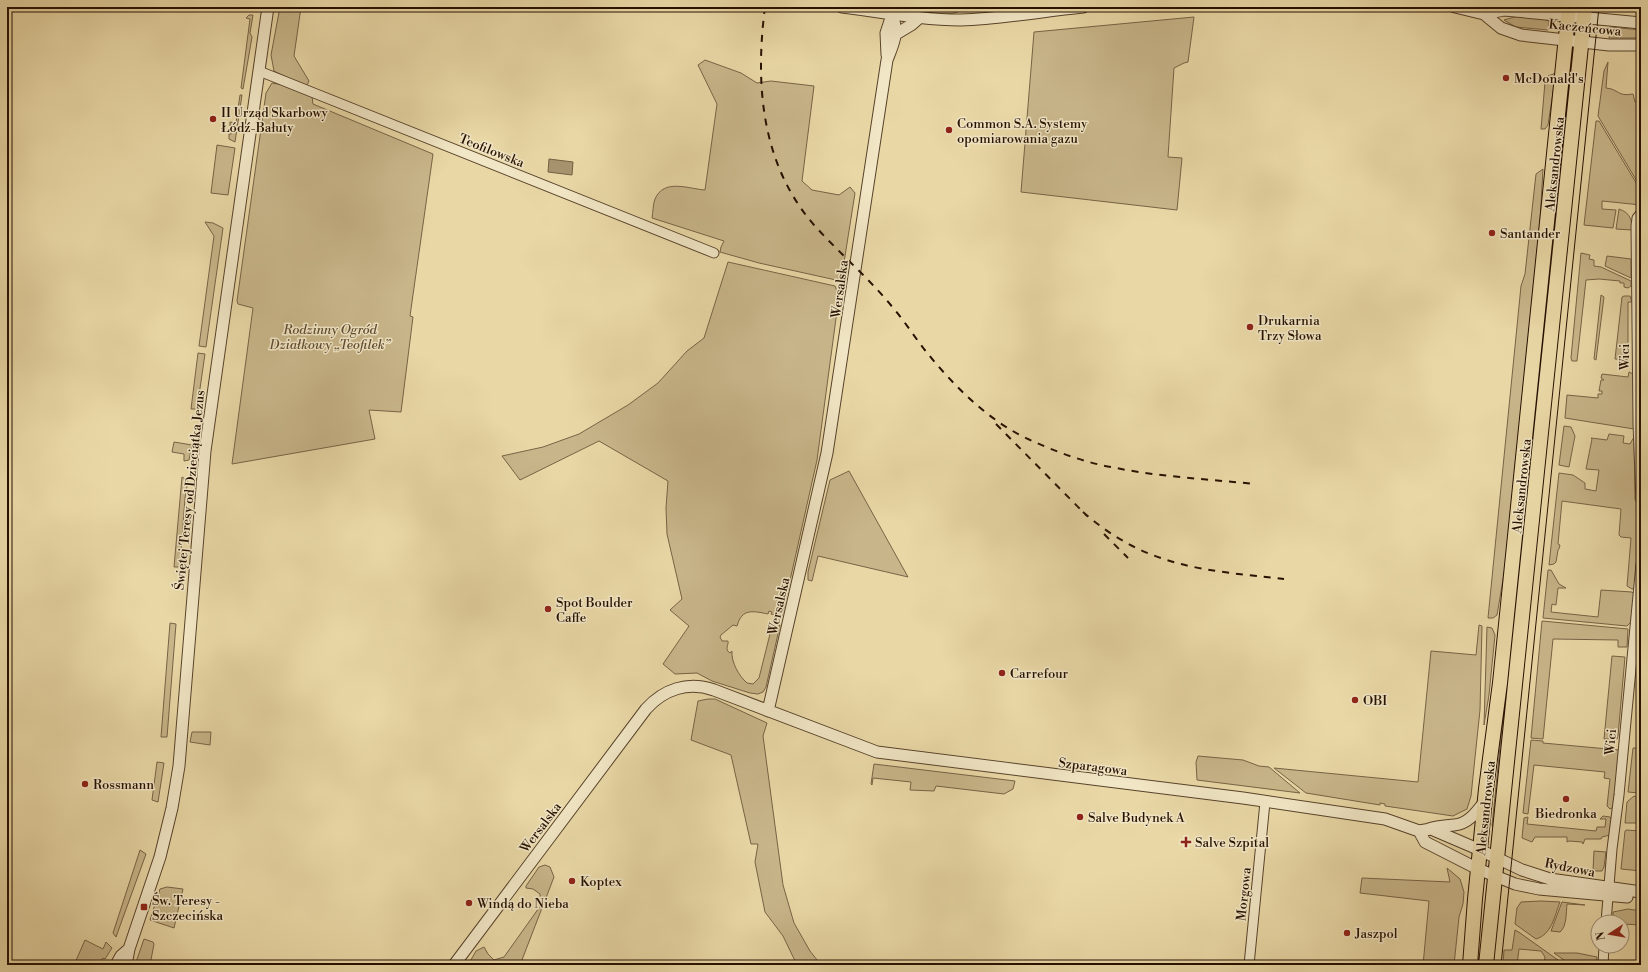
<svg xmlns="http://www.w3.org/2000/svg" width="1648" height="972" font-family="'Libre Bodoni',serif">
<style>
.green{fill:#c8b68a;stroke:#776346}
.water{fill:#a7946e;stroke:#735f42}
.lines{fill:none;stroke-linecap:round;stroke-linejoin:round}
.minor-casing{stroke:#57422a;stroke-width:11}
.tertiary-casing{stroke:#57422a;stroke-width:13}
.primary-casing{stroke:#261001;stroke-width:16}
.minor{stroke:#f1e6c5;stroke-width:9}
.tertiary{stroke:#f1e6c5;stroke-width:11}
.primary{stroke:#e9d8a6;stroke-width:14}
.tram{stroke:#261001;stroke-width:1}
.rail{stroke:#261001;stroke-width:2;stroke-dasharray:7 7;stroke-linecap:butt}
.poi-dot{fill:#8f2418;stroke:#f1e6c5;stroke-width:1.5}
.labels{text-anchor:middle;stroke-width:3;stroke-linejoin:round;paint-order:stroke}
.street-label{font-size:13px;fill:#261001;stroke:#f1e6c5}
.poi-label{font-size:13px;fill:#261001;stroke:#f1e6c5;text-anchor:start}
.park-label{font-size:13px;font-style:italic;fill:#5f4a31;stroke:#f1e6c5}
</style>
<rect width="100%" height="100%" fill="#e9d8a6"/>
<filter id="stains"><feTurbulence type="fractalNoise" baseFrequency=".005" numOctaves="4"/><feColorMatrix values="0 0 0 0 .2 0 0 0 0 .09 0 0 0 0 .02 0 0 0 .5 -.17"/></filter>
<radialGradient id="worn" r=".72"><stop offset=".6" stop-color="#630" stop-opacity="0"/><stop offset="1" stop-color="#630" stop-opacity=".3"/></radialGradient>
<!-- green -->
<path class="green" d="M280 7H301L294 56 309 81 306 87 274 71 271 55Z
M923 7H965C956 18 934 13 922 12Z
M249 15H253L250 33 252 37 243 89 241 88 250 19 246 18Z
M1518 16 1543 19 1549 21 1548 30 1516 27 1504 20Z
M1194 17 1188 62 1184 63 1174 68 1168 157 1182 158 1177 210 1021 192 1034 32Z
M1610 27 1641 30V38H1609Z
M705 60 741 73 757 83 771 81 814 86 802 181 812 190 839 195 850 187 855 193 842 275 836 280 759 263 720 252 721 247 724 241 652 218C653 212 653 204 655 199 664 178 689 189 705 190L717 104 698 65Z
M1608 62 1606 88C1619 89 1617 97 1633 94L1635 102 1641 101V188L1598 116 1604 71Z
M1556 73 1548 125 1545 129H1541L1545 82 1548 76Z
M1568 75H1570L1560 165 1559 195 1494 827 1492 826Z
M272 83 284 85 312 96 313 104 433 154 410 316 413 317 401 412 369 410 375 439 232 464 253 308 238 304 237 301 266 93Z
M240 95H242L235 142 229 139V134H231L232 127 230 126V122L236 123Z
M1596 121H1599L1641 191V205L1602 201V209L1616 210 1613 228 1584 225Z
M217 145 235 148 228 195 211 193Z
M1543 169 1540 222 1505 568 1497 615 1493 618H1488L1521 286 1525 274 1536 174Z
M1619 209C1630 213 1632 219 1632 230L1616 229Z
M205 222 213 223 223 228 206 347 199 346 214 236Z
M1581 253 1590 255 1589 259 1594 260V266L1601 267 1631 281V286L1628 288 1624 287V283H1620V281L1599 279 1586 280 1577 361H1572L1571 358Z
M1607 256 1631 259V278L1605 266Z
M728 262 835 286 839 296 817 460 782 616 771 614 772 612 769 611 768 614C753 611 742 608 737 626L733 625 721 635 720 637 722 641H728C729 645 724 649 730 653L732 651C731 662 739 676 747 683L753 684 759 678 772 626 774 623 780 625 766 687 763 692 758 694 750 693 712 681 697 673 675 674 663 664 689 626 670 610 682 599 667 534 666 508 668 481 599 441 520 480 502 456 543 447 579 434 628 405 658 383 687 351 704 338Z
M1601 295 1604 297 1596 360 1594 359Z
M1624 296H1630L1632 302H1628V360L1615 359 1622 297Z
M198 353 205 354 197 409H191Z
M1629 372 1633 374 1634 429 1565 418 1567 395 1598 398V394H1602V391H1599L1601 380H1604L1601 378 1602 374 1628 377Z
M1564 426 1571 427 1575 436 1569 467 1559 465Z
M1609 434 1624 436 1623 443 1630 444 1634 437 1635 500H1637V563L1635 588 1632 589 1627 586 1631 538 1621 537 1619 535 1621 509 1562 501 1558 544 1560 545 1559 549 1558 550 1556 562 1554 564 1549 565 1559 473 1573 475 1585 483V489L1596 491 1599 470 1586 469 1592 439 1591 438 1607 440Z
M174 442 192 445 189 460 184 461V454L172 452Z
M849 471 908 577 818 556 812 581 808 580V572L830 480Z
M182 477 188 481 185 498 180 567H174Z
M1548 570H1551L1559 584 1566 588H1558L1556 605 1552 604 1551 612 1598 617 1601 590 1632 592 1634 594 1631 622 1627 626 1543 618Z
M1542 621 1628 629 1627 647H1618V640L1553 639 1543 739 1531 738Z
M170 623 176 624 167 737H161Z
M1479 625 1482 626 1480 710 1471 796 1467 809 1453 816 1385 806V804L1380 803V805L1306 793 1274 768 1418 782 1431 651 1476 655Z
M1487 627 1492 628 1495 635 1489 695 1484 725Z
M1612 656 1625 657 1618 736 1617 739H1604Z
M708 699H715L767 723 763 736 783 885 794 923 810 951 821 965H797L783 936 765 912 755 862 758 844H751L731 755 691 740 698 701Z
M192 732H211L210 745 190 742Z
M1531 740 1543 741V743L1619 750 1614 807 1610 809 1607 806 1610 779 1604 778 1605 772 1534 765 1528 814 1523 813Z
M1633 748H1641V782L1639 793 1628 792Z
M1198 756 1243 760 1259 766 1269 767 1300 793 1197 780 1196 762Z
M157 762 164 763 158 802 152 800Z
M874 764 1015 781 1013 789 1004 794 936 786 934 791 910 790 911 782 873 778 872 785 871 784Z
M1634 796 1637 797V796H1641V823H1625L1627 802Z
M1603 816 1610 817 1612 820 1610 835 1602 837 1601 839H1585L1583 844 1582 842 1569 841 1567 842V837H1535L1532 842 1522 838 1524 818 1528 817 1527 824 1596 831 1597 827H1605L1606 819H1600Z
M1626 830 1641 831V871L1621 869 1625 831Z
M140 850 146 854 116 937 113 933Z
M1594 851 1606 852 1604 867 1602 871H1593Z
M545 865 550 867 554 877 520 965H468L476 951 484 947 488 954 494 960 504 957 541 905 540 894 533 889 526 888V886L539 867Z
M1447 868 1460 879 1464 892 1463 904 1459 917 1454 965H1423L1429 901 1360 893 1362 878 1450 882Z
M167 887 183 889 174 928 150 920 160 889Z
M1541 901 1560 902C1554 917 1552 934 1536 939L1515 924 1517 908 1521 902Z
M1562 902 1585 905 1567 904C1566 913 1567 926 1560 932L1551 931Z
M1628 909 1641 911V925L1622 924V922H1613V912Z
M1515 930 1520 933 1565 965H1544L1545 957 1541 951 1519 949 1517 965H1503L1504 950H1512Z
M144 939 153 942 154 944 150 965H135Z
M85 940 103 949 106 942 112 948 105 959 103 958 99 965H74Z
M1554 953H1577L1597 957 1596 965H1571Z"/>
<!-- water -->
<path class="water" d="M549 159 573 162 572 175 548 172Z"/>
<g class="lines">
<!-- minor casing -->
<g class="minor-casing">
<path id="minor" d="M907 7 919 18
M259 71 714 253
M1641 213 1637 218 1636 226 1638 423 1641 501
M1606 922 1612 849 1619 795 1641 564
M1249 965 1265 802
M1603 965 1604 946"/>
</g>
<!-- tertiary casing -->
<g class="tertiary-casing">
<path id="tertiary" d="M842 7C882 12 921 20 961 20 1002 19 1042 11 1083 7
M1455 7 1484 14 1501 28 1521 35 1609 45H1641
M1484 14 1504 10 1641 23
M896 34 911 25 919 18
M887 55 886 33 892 15
M768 711 827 453 887 60C894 42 899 33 892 15
M1429 829C1438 826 1444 826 1454 825 1468 824 1477 812 1485 801
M1419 831 1425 842 1478 869 1515 884 1539 889 1627 897
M116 965 121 956 129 949
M126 965 129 949 160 857 172 808 179 766 205 451 268 7
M454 965 646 709C664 689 688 681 714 690L877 752 1243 798 1385 819 1419 831 1431 829 1480 850 1522 870 1550 879 1641 892"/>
</g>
<!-- primary casing -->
<g class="primary-casing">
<path id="primary" d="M1470 965 1475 899 1486 789 1500 683 1569 7
M1486 965 1585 7"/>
</g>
<!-- minor -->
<use href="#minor" class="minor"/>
<!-- tertiary -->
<use href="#tertiary" class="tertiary"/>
<!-- primary -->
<use href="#primary" class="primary"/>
<!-- tram -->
<path class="tram" d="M1501 965 1599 7"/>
<!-- rail -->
<path class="rail" d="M765 7C755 84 761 164 814 225 840 254 870 279 894 309 905 322 914 336 924 349 952 384 987 420 1028 439 1056 452 1086 463 1116 468 1161 477 1208 479 1254 484
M996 424 1087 516
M1083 512C1147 568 1204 570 1284 579
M1104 534 1128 558"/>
</g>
<!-- markers -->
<g class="poi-dot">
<circle cx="1506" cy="78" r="4"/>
<circle cx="213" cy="119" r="4"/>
<circle cx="949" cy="130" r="4"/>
<circle cx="1492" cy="233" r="4"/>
<circle cx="1250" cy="327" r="4"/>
<circle cx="548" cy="609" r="4"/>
<circle cx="1002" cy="673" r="4"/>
<circle cx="1355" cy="700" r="4"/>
<circle cx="85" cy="784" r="4"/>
<circle cx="1566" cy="799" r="4"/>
<circle cx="1080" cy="817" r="4"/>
<path d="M1184 836h4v4h4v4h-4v4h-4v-4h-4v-4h4z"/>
<circle cx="572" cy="881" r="4"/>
<circle cx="469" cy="903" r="4"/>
<rect x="140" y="903" width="8" height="8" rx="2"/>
<circle cx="1347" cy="933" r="4"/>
</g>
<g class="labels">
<!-- street labels -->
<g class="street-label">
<text transform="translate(1585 27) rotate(6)" y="5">Kaczeńcowa</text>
<text transform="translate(492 150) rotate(22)" y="5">Teofilowska</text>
<text transform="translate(1554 164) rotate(-84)" y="5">Aleksandrowska</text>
<text transform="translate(839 289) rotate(-82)" y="5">Wersalska</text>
<text transform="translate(1624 357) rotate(-90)" y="5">Wici</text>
<text transform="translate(1521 486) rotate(-84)" y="5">Aleksandrowska</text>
<text transform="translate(189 490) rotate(-84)" y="5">Świętej Teresy od Dzieciątka Jezus</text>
<text transform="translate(778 606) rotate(-77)" y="5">Wersalska</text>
<text transform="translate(1610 742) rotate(-85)" y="5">Wici</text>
<text transform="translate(1093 766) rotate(7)" y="5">Szparagowa</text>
<text transform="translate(1485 808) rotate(-84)" y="5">Aleksandrowska</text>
<text transform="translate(540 827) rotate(-53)" y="5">Wersalska</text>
<text transform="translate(1570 867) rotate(11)" y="5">Rydzowa</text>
<text transform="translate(1243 894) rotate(-84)" y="5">Morgowa</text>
</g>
<!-- poi labels -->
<g class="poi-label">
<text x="1514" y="83">McDonald's</text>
<text x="221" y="117">II Urząd Skarbowy<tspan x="221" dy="15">Łódź-Bałuty</tspan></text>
<text x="957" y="128">Common S.A. Systemy<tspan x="957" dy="15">opomiarowania gazu</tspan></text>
<text x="1500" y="238">Santander</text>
<text x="1258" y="325">Drukarnia<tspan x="1258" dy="15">Trzy Słowa</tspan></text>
<text x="556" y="607">Spot Boulder<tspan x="556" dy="15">Caffe</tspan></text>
<text x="1010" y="678">Carrefour</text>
<text x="1363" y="705">OBI</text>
<text x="93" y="789">Rossmann</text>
<text x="1566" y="818" text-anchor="middle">Biedronka</text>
<text x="1088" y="822">Salve Budynek A</text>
<text x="1195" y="847">Salve Szpital</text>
<text x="580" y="886">Koptex</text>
<text x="152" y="905">Św. Teresy -<tspan x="152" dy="15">Szczecińska</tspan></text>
<text x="477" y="908">Windą do Nieba</text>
<text x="1355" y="938">Jaszpol</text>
</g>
<!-- park labels -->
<g class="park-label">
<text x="330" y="334">Rodzinny Ogród<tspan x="330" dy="15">Działkowy „Teofilek”</tspan></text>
</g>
</g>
<!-- margin -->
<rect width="1648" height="972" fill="none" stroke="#e9d8a6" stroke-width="24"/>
<rect x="8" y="8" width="1632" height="956" fill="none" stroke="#261001" stroke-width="2"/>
<rect x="12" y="12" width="1624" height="948" fill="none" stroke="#261001"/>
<!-- north arrow -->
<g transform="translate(1610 934) rotate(258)"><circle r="19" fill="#f1e6c5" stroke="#a09077"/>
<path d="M0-3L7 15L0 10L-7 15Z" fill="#8f2418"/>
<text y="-6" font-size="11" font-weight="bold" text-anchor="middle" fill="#261001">N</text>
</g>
<rect width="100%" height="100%" filter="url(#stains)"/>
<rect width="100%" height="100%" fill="url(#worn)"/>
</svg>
